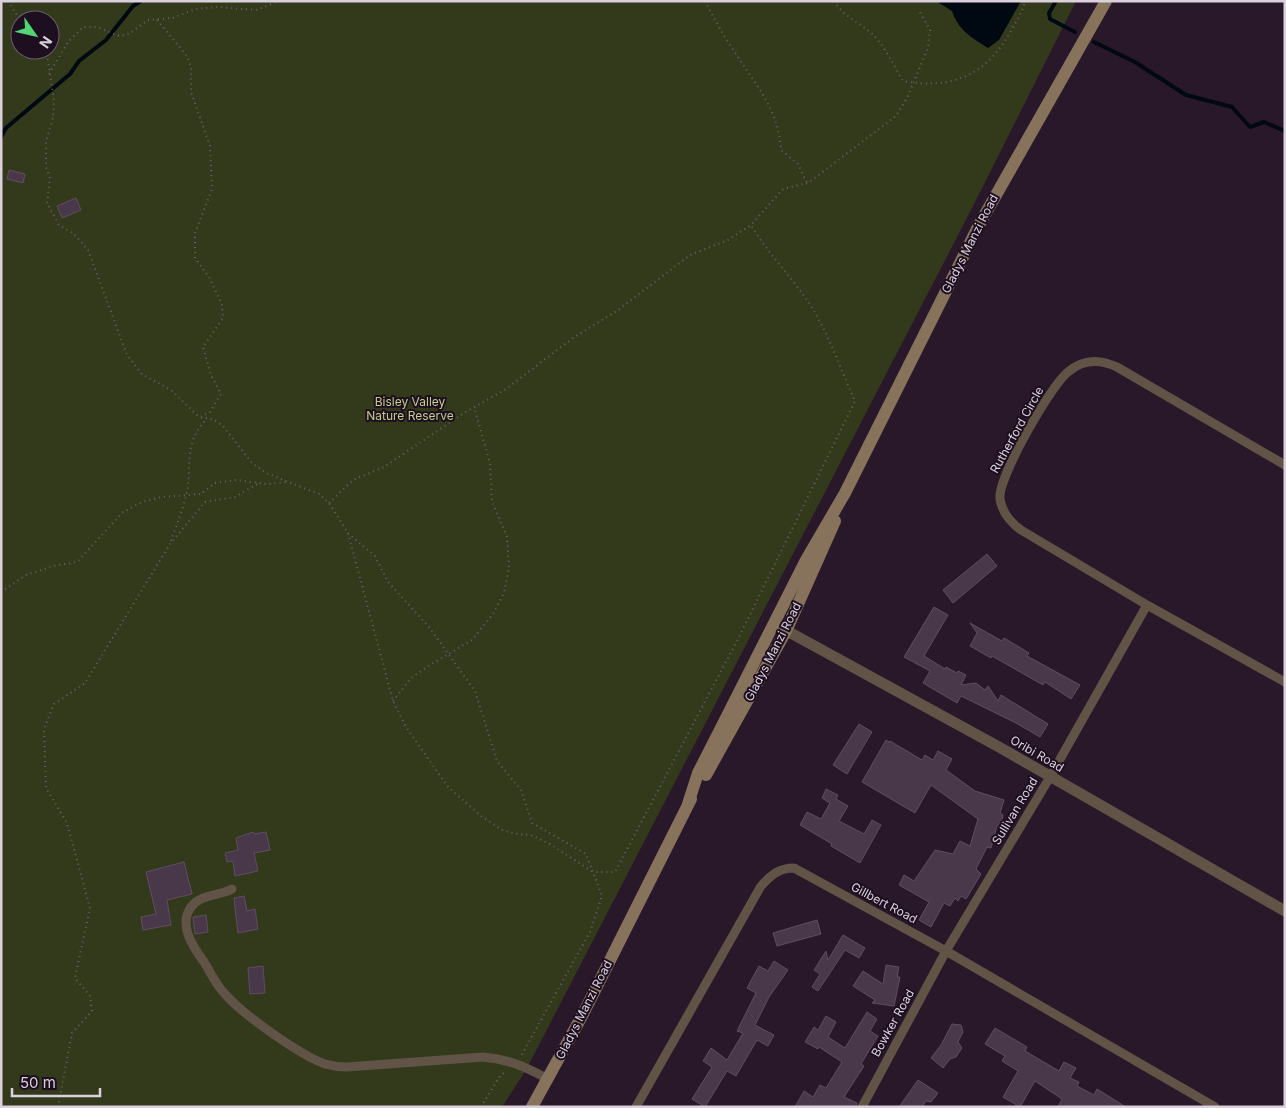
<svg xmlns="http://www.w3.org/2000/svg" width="1286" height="1108" font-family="Inter,sans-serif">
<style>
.green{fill:#333a1c;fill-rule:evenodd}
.water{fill:#000912}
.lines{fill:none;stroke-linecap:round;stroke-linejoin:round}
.stream{stroke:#000912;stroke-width:4}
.building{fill:#49384a;stroke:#5f4d61}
.path{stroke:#6c5e6d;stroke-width:2;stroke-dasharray:1 4;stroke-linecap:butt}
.minor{stroke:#615446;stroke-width:9}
.tertiary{stroke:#615446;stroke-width:11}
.secondary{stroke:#87725b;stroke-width:12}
.labels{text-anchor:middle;stroke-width:4;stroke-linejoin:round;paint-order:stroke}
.street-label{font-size:12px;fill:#dbd1dc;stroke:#1e0f20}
.park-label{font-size:12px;fill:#bfcf8a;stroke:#1e0f20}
</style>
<rect width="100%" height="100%" fill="#28182a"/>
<!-- green -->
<path class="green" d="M1 1H1076L972 208 526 1070 502 1107H1ZM20 20H50V50H20Z"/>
<!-- water -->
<path class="water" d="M936 1H1021L999 40 988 48C972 38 958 30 952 11Z"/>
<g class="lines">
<!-- stream -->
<path class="stream" d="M1056 1 1049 13 1050 19 1075 32
M1094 42 1135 62 1186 95 1232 107 1250 127 1264 122 1285 131
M1 137 6 128 70 74 79 61 106 40 133 6 141 1"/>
</g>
<!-- building -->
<path class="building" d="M9 170 25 174 23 183 7 179Z
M76 198 81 210 62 218 57 206Z
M987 554 997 566 953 603 943 590Z
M934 607 948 615 924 656 945 669 946 667 957 673 958 671 966 675 961 685 976 683 985 690 988 686 998 701 1001 695 1048 724 1040 737 1016 723 961 696 957 703 923 683 930 671 904 657Z
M970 623 1002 641 1004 638 1029 653 1027 656 1080 685 1071 699 1045 682 1043 685 992 656 991 658 970 646 977 633Z
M859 724 872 732 847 774 833 765Z
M886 740 889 742 890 741 922 760 925 755 933 760 938 751 952 759 946 770 975 791 1004 800 1000 813 1003 815 1001 824 997 826 991 848 987 847 976 869 981 874 966 899 961 896 958 901 955 898 950 906 944 903 931 927 919 920 929 902 899 885 904 875 914 881 935 850 953 854 960 841 970 846 978 819 931 785 915 813 862 782Z
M826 789 838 795 836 799 848 806 839 821 864 834 872 820 881 825 860 863 831 846 832 844 800 825 807 812 821 819 830 803 822 798Z
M253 832 254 834 266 832 270 850 254 853 258 871 235 876 233 861 227 862 225 853 238 850 236 838Z
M184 862 192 894 167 900 171 925 143 930 141 917 156 914 146 872Z
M244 896 247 911 255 909 258 929 238 933 234 898Z
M206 915 208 932 195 934 193 917Z
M817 920 821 934 777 946 773 933Z
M843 935 865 948 859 958 845 950 818 991 812 987 820 974 814 970 826 951 828 960Z
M774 961 788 970 769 997 755 1025 774 1035 768 1046 757 1040 736 1076 727 1071 705 1107 692 1099 712 1067 703 1061 711 1048 727 1060 743 1033 737 1031 756 993 747 988 759 966 768 971Z
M886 965 899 967 897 977H900L894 1006 872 1003 875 1000 853 986 863 971 883 984Z
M263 966 265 993 250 994 248 968Z
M867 1012 877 1019 870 1031 878 1036 861 1064 864 1066 844 1097 857 1103 856 1107H795L804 1091 813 1097 820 1085 826 1088 842 1062 819 1047 818 1049 805 1042 814 1027 818 1030 826 1016 836 1022 828 1037 845 1048Z
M952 1024 961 1025 963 1032 958 1042 962 1048 956 1057 950 1059 943 1068 931 1058 941 1045Z
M995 1028 1027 1047 1025 1051 1059 1071 1064 1062 1076 1068 1070 1078 1079 1082 1077 1086 1094 1095 1097 1089 1126 1107H1058L1062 1099 1035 1081 1020 1107 1003 1097 1018 1071 1002 1061 1005 1056 985 1044Z
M918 1080 938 1093 931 1102 926 1101 922 1107H899Z"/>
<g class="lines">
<!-- path -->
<path class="path" d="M8 1 20 20
M705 1C714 18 723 35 734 51 755 85 778 107 781 150L798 164 807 183
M834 1C843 16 857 21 870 32 885 45 893 65 903 81 954 90 988 74 1012 29 1017 20 1023 11 1025 1
M157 20 187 56 191 67V92L210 146 212 189 195 233V258L209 277 222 304 223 318 203 347 211 375 221 394 210 412 201 416
M44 50 47 55 54 101 53 117 46 142V167L50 178 47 203 59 225 74 234 88 250 127 355 142 374 172 391 199 417 213 419 223 426 251 462 266 473 319 494 329 503 348 533 393 701 406 727 448 787 481 816 502 830 516 834 531 835 550 844 593 872 602 896 590 932 521 1056
M49 74 68 42 83 27H97L119 36 129 34 148 20 172 18 196 9 218 7 256 10 279 1
M329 503 353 480 384 467 464 413 506 389 573 338 618 310 690 255 728 240 751 225 783 189 808 183 896 116 907 98 928 48 930 30 918 9
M348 533 375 556 388 582 429 627 475 691 497 761 521 790 532 823 586 854 593 872H615L738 639 855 401C841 370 829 335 811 306 793 278 768 254 751 225
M171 541C176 526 182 512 186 496 193 467 182 443 207 419
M1 592 26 575 53 566 77 562 123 512 142 502 162 497 201 494 215 483 236 480 267 484 288 482
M393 701 411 678 430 665 472 640 493 614 504 593 509 567 507 537 492 501 490 463 474 407
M58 1107 72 1033 92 1011 90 996 75 978 90 908 67 823 46 788 44 729 54 704 85 683 170 544 205 502 235 497 259 483
M481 1107 500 1076 505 1072"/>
<!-- minor -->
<path class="minor" d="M1285 465 1117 367C1100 359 1083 359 1068 372 1051 385 997 479 1000 499 1002 512 1010 522 1021 530L1147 605 1285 682
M232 889C219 896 201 894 191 907 178 925 193 947 204 962 211 973 216 985 225 994 242 1014 300 1055 325 1064 332 1066 340 1067 347 1067L483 1057C508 1059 526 1067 548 1079
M636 1107 761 886C771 875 779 868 794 868L946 951 1215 1107
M862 1107 946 951 1050 777 1147 605"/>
<!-- tertiary -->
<path class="tertiary" d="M778 626 999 747 1285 911"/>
<!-- secondary -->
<path class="secondary" d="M706 775 786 631 835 521
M688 804 698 773 722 726 806 560 845 493 979 225 1106 1
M532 1107 583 1014 691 799"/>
</g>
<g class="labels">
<!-- street labels -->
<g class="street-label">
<text transform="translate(970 244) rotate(-63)" y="4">Gladys Manzi Road</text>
<text transform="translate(1017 430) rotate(-61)" y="4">Rutherford Circle</text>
<text transform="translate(773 652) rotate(-63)" y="4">Gladys Manzi Road</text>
<text transform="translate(1037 754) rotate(30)" y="4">Oribi Road</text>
<text transform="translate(1015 811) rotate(-59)" y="4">Sullivan Road</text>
<text transform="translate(884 903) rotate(28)" y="4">Gillbert Road</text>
<text transform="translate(584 1010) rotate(-63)" y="4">Gladys Manzi Road</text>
<text transform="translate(893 1023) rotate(-61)" y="4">Bowker Road</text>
</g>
<!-- park labels -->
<g class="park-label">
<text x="410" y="406">Bisley Valley<tspan x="410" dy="14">Nature Reserve</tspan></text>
</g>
</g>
<!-- border -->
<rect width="1286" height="1108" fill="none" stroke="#dbd1dc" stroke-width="5"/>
<!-- north arrow -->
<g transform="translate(35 35) rotate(124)"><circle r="24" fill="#1e0f20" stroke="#6a5d6b"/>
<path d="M0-4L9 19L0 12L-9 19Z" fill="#52d673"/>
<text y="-8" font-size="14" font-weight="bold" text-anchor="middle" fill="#dbd1dc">N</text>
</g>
<!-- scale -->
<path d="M12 1088v8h88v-8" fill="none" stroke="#dbd1dc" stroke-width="2.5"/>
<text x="20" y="1088" font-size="15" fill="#dbd1dc" stroke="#1e0f20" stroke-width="4" paint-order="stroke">50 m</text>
</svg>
